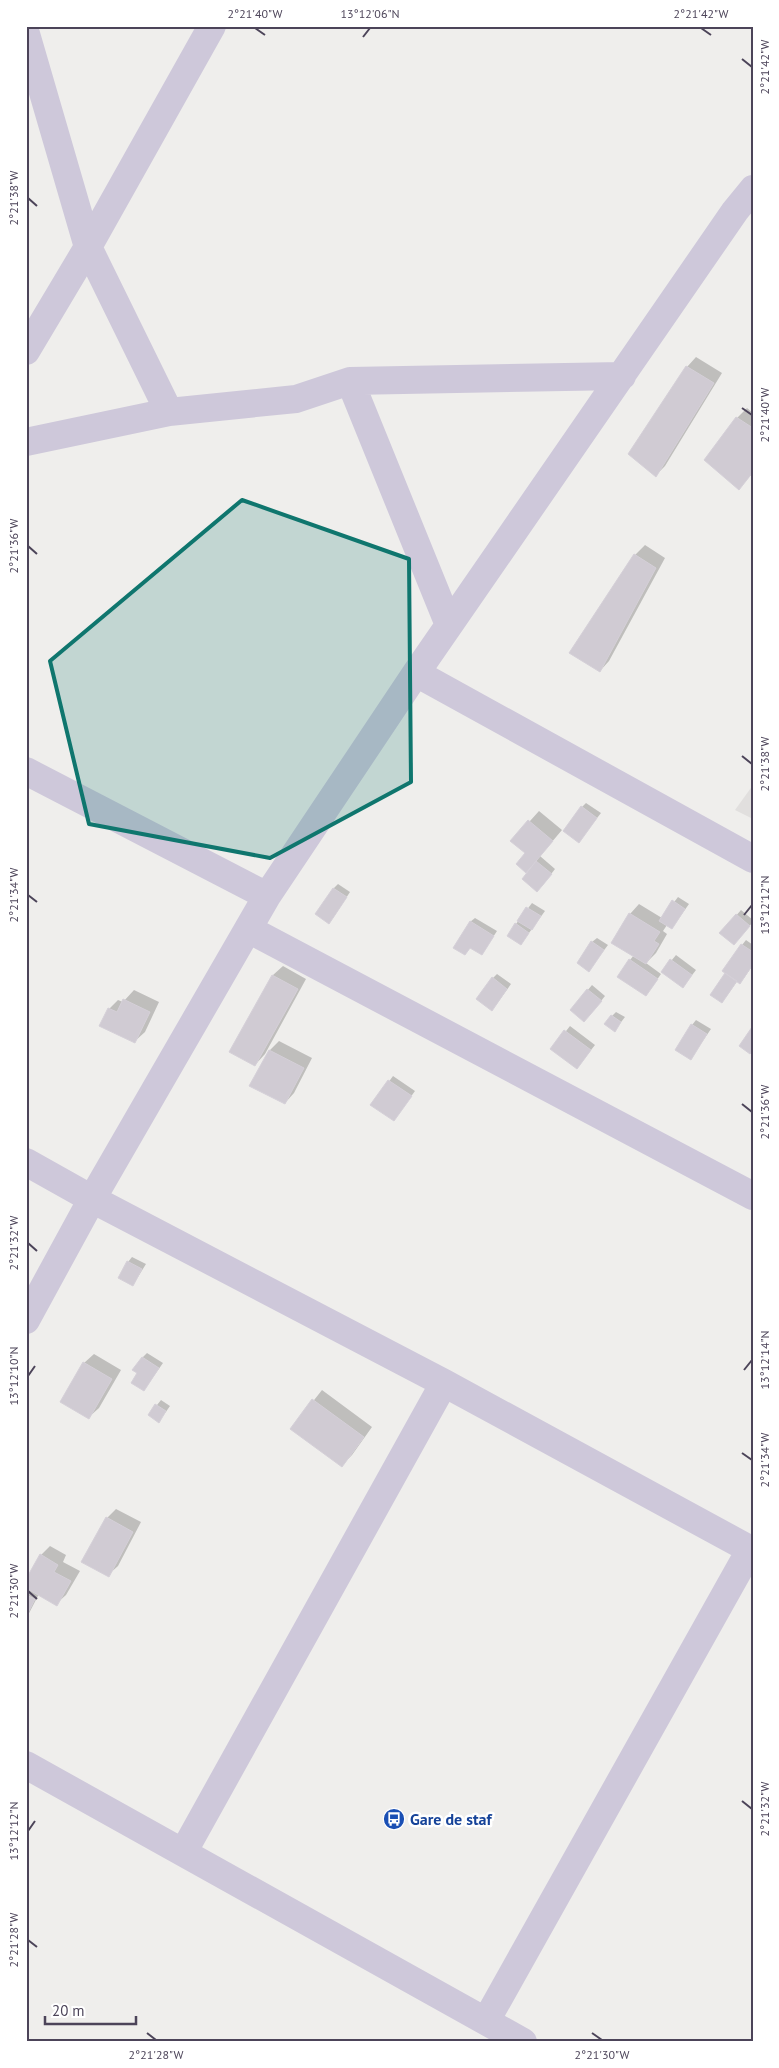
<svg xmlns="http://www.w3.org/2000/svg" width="779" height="2068" font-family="'PT Sans',sans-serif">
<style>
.education{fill:#e1dfde}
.shadow{fill:#0003}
.building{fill:#d0cbd3;stroke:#d5d0d8}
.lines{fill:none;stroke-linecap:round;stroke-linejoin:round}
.minor{stroke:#cec8da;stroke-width:28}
.marked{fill:#0f766e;fill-opacity:0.2;stroke:#0f766e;stroke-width:4;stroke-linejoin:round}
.ticks{fill:none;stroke:#4c4459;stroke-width:2}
.labels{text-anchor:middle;stroke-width:5;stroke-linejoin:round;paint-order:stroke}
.transit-label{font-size:16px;font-weight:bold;fill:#164399;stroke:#fff;text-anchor:start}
.neatline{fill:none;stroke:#4c4459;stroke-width:2}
.ticks-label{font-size:12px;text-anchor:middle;fill:#4c4459}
</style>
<rect width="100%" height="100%" fill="#efeeec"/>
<!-- education -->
<path class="education" d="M753 785V819L735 810Z"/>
<!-- shadow -->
<path class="shadow" d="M696 357 722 373 665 466 656 475 687 367Z
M747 408 753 413V473L739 488 706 459 737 418Z
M645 545 665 558 609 661 600 671 635 555Z
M586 803 601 813 583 836 582 807Z
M539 811 562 830 540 856 555 869 542 886 531 866 527 853 512 841Z
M338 884 350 892 333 918 334 888Z
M678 897 689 904 672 928 667 925 663 931 667 934 656 953 646 963 661 974 650 990 630 960 634 955 630 914 639 904 662 918Z
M532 903 545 911 521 944 516 924Z
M741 910 753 920V922L738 939 721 933Z
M475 918 497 931 482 954 471 947 465 954 470 922Z
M597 938 608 945 589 970 592 942Z
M746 940 753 945V965L744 978 738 980 726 997V973L742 945Z
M676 955 696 970 683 987 662 972Z
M283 966 306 979 265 1054 255 1065 231 1051 273 975Z
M497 974 511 984 496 1005 493 978Z
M592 985 605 996 589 1016 571 1010Z
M134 990 159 1002 145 1032 135 1041 109 1009 118 1000 123 1002Z
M616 1012 625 1017 615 1030 612 1016Z
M696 1020 711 1029 691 1058 692 1025Z
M570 1026 595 1045 577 1068 552 1049Z
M279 1041 312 1058 294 1093 285 1103 269 1051Z
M393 1076 415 1091 394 1120 372 1105Z
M132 1257 146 1264 133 1285 128 1262Z
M147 1353 163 1363 144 1390 139 1373 143 1357Z
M94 1354 121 1370 99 1408 89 1417 84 1363Z
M322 1390 372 1427 352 1455 342 1465 292 1428Z
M161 1400 170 1406 163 1416 149 1415Z
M116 1509 141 1522 118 1566 108 1575 107 1518Z
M50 1546 66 1555 63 1562 80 1571 66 1595 56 1604 39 1594 26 1619V1590L41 1555Z"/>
<!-- building -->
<path class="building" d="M686 366 714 383 656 477 628 454Z
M736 417 753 428V472L739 490 704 460Z
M634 554 656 568 600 672 569 653Z
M581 806 597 818 579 843 563 831Z
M528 820 553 841 526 873 516 864 525 853 510 841Z
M536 861 552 874 537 892 522 879Z
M333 888 347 897 329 924 315 914Z
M672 900 685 909 672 929 659 921Z
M526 907 541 916 532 930 517 921Z
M629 913 660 932 654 941 659 944 646 964 611 943Z
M736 914 750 926 734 945 719 933Z
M470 921 494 936 482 955 470 948 465 955 453 948Z
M515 923 529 933 521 945 507 936Z
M591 941 604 950 589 972 577 963Z
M741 944 753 952V964L740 984 722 971Z
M629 959 658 979 646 996 617 977Z
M670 959 692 975 683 988 661 972Z
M725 973 737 981 722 1003 710 995Z
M272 975 298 989 255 1066 229 1052Z
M492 977 507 989 492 1011 476 999Z
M587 989 602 1001 584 1022 570 1010Z
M123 999 150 1012 135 1043 99 1026 108 1008 117 1012Z
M611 1015 621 1022 615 1032 604 1024Z
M691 1024 707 1034 691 1060 675 1050Z
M752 1027 753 1050 750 1054 739 1046Z
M564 1030 591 1050 577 1069 550 1049Z
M269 1050 304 1068 285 1104 249 1086Z
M388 1080 412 1096 394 1121 370 1105Z
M127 1261 142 1269 133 1286 118 1278Z
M142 1357 159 1368 144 1391 131 1383 137 1373 132 1370Z
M83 1362 112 1379 89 1419 60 1402Z
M312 1399 364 1437 342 1467 290 1429Z
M155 1404 166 1411 159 1423 148 1415Z
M106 1517 133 1532 109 1577 81 1562Z
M40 1554 58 1565 54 1572 71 1581 57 1606 26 1588V1579Z
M26 1595 35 1599 26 1617Z"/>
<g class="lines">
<!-- minor -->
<path class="minor" d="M26 34 88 247 169 412
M26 351 88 247 212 26
M350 381 449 625
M26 442 169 412 296 399 350 381 622 376
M416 673 753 859
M26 771 267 896
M248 929 753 1196
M26 1162 92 1199 444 1383 753 1551
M26 1320 92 1199 267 896 416 673 735 211 753 189
M26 1765 523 2042
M184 1851 444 1383
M486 2021 750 1550"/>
</g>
<!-- marked area -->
<path class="marked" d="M242 500 409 559 411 782 270 858 89 824 50 661Z"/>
<!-- ticks -->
<path class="ticks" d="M255 28 265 35M701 28 711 35M363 37 370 28M742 59 752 67M28 198 37 206M742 408 752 415M28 546 37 554M742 756 752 764M28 895 37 902M744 915 752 905M742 1104 752 1112M28 1243 37 1251M744 1370 752 1360M28 1376 35 1366M742 1453 752 1460M28 1591 37 1599M742 1801 752 1809M28 1831 35 1821M28 1940 37 1947M147 2033 156 2040M592 2033 602 2040"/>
<!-- icons -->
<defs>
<g id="bus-disc" transform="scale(1.125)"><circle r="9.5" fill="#1a4fb4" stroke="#fff"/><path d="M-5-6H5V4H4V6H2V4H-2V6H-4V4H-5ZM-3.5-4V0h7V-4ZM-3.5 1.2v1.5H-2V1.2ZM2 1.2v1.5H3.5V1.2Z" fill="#fff"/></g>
</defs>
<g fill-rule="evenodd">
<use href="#bus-disc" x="394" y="1819"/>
</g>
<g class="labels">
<!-- transit labels -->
<g class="transit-label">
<text x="410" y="1825">Gare de staf</text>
</g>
</g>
<!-- border -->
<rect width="779" height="2068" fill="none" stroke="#ffffff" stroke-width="55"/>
<!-- scale -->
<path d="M45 2016v8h91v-8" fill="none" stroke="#4c4459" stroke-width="2.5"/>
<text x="52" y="2016" font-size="15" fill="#4c4459" stroke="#ffffff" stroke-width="4" paint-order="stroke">20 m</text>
<rect x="28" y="28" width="724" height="2012" class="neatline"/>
<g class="ticks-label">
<text x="255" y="18">2°21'40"W</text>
<text x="370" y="18">13°12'06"N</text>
<text x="701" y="18">2°21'42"W</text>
<text transform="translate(765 67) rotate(-90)" y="4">2°21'42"W</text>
<text transform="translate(14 198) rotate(-90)" y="4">2°21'38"W</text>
<text transform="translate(765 415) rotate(-90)" y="4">2°21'40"W</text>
<text transform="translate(14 546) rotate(-90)" y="4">2°21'36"W</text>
<text transform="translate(765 764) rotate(-90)" y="4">2°21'38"W</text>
<text transform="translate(14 895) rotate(-90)" y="4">2°21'34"W</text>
<text transform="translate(765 905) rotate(-90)" y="4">13°12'12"N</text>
<text transform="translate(765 1112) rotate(-90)" y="4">2°21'36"W</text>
<text transform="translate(14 1243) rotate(-90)" y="4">2°21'32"W</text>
<text transform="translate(765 1360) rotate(-90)" y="4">13°12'14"N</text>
<text transform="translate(14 1376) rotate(-90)" y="4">13°12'10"N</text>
<text transform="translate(765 1460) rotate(-90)" y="4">2°21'34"W</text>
<text transform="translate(14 1591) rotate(-90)" y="4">2°21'30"W</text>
<text transform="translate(765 1809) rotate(-90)" y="4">2°21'32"W</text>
<text transform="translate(14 1831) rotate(-90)" y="4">13°12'12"N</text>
<text transform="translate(14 1940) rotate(-90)" y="4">2°21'28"W</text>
<text x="156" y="2059">2°21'28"W</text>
<text x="602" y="2059">2°21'30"W</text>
</g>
</svg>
